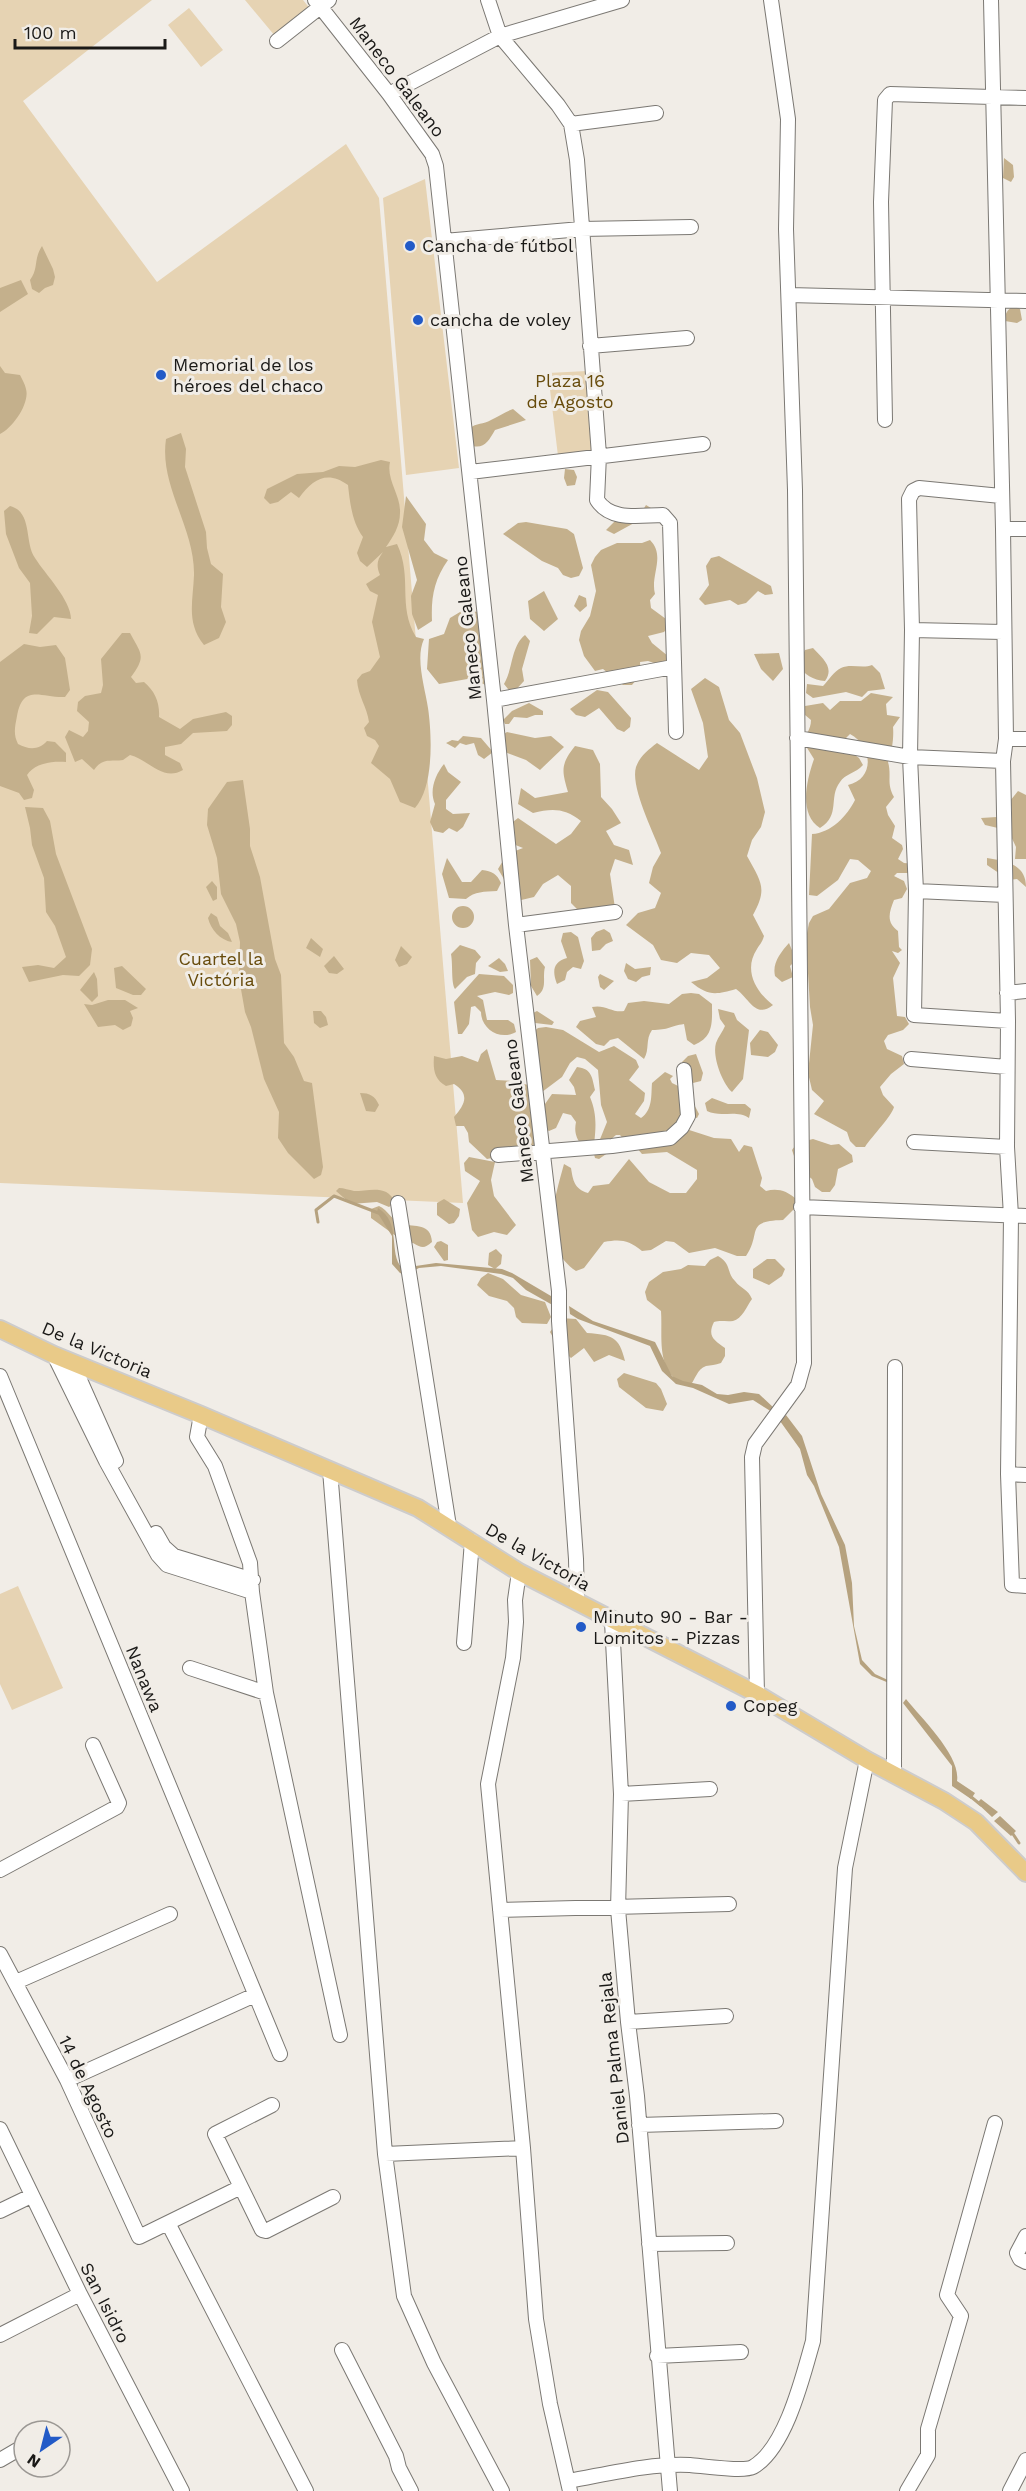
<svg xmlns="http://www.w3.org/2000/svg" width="1026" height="2491" font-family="'Work Sans',sans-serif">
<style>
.green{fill:#e6d3b3}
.forest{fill:#c4b08c}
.water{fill:#b6a27f}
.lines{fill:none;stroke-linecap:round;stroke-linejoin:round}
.stream{stroke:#b6a27f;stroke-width:3}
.minor-casing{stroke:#7b7873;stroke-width:16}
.major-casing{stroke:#cdcccc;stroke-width:20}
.minor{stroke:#fff;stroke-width:14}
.major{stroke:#e9ca88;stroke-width:16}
.poi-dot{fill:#225ac7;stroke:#f1ede7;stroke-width:2}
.labels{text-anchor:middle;stroke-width:6;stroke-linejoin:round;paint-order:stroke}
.street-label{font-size:18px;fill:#1a1917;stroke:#f1ede7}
.poi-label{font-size:18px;fill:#1a1917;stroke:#f1ede7;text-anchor:start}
.park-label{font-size:18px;fill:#674b0b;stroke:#f1ede7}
</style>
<rect width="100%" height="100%" fill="#f1ede7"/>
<!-- green -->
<path class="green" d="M0 0H152L23 101 157 282 346 144 379 198 463 1203 0 1183Z
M245 0H303L311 10 275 36Z
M189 8 223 50 201 67 168 25Z
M425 179 459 468 406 475 383 198Z
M587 371 594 450 558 456 548 373Z
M18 1586 63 1688 12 1710 0 1684V1594Z"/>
<!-- forest -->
<path class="forest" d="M1004 158 1013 165 1014 177 1011 182 1003 178Z
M42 246 53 269 55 277 53 285 45 288 39 293 32 289 30 280C39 268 33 260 42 246Z
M21 280 28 294 0 312V288Z
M1015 306 1020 309 1022 320 1017 323 1005 321C1004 314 1009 307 1015 306Z
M0 366 5 373 20 375C22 379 25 384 26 389 30 403 13 428 0 434Z
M513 409 526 420 495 430C488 442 484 450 469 445V429C477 422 483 425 491 420 499 416 505 412 513 409Z
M181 433 186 449 185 467 206 532 207 548 211 564 223 574 221 607 226 622 219 638 204 645C186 622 193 602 194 575 195 528 159 486 166 439Z
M381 460 390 462C386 480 401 495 400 513 400 526 393 537 386 547L397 544C413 578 397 605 416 637L424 639C415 658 425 688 428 708 432 735 434 787 415 808L400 802 390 779 371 763 379 746 375 740 367 736 364 728 369 722C367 707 358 696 357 680L362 674 370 671 380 657 372 622 378 595 370 591 366 584 380 575C376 565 377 560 383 552L367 567 360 561 357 553 363 537C352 522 350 503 348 485 327 470 313 479 299 498L291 492 278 502 270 504 264 498 267 489 297 474 323 472 339 466 355 467Z
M565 469 574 470 577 477 575 485 567 486 564 478Z
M406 496 426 524 424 540 434 553 448 560C434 580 431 597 432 621L418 630 412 614 411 596 417 580 402 527Z
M646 505 656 511 614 534 606 530 617 519 641 513Z
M10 506C33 512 24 542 35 558 45 574 71 600 71 619L54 617 37 634 29 633 32 616 30 583 19 568 6 534 4 511Z
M526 522 567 529 574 534 583 568 579 576 571 578 563 575 558 568 542 561 503 534 518 523Z
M650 540C666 556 650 575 655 594L650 600 651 608 666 619 669 626 664 632 648 636 652 643 679 665 672 669 648 661 640 662C641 672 638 678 632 685H623L603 669 595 671 584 656 579 640 581 631 590 616 596 591 591 565 595 557 601 550 617 543H642Z
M719 556 771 586 773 594 765 595 758 591 746 603 738 605 730 600 705 605 699 599 709 585 706 566 711 558Z
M544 591 558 619 544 631 530 619 528 601Z
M579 595 586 598 587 606 580 612 574 606Z
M465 609 481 613 487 643 497 656 496 672 487 686 473 678 439 684 427 669 429 639 444 634 450 618Z
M122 633H130C142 655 146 656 131 677L136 683 144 682C155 691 160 703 159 717L180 729 193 719 226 712 232 716V725L227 731 193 733 181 744 165 747V755L180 763 183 770C163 782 149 760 130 755L123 760C110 762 103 757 94 770L82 759 75 762 65 737 69 730 83 737 88 731 89 722 77 711 78 702 85 696 101 693 103 685 101 659Z
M525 635 530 641 522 669 524 681 512 694 504 684C513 669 511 646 525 635Z
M24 644 40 647 56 645 65 658 70 690 65 697C41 698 23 683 17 716 15 727 13 734 18 744 29 750 39 750 47 741L55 742 66 753V762C52 761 35 763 27 775L34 790 32 798 24 800 19 793 0 786V662Z
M813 648C822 658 835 667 825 681 813 680 804 675 798 664L805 650Z
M779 653 783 669 773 681 761 669 754 654Z
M872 665 880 673 885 689 868 691 862 697 846 692 813 698 806 693 807 684 823 686C828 681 834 671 841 668 851 663 862 669 872 665Z
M705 678 719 687 729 720 740 733 757 778 765 812 761 827 752 840 747 856C761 882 768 888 753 915L764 936C762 943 760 944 757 949 743 970 756 992 773 1005 755 1019 750 999 736 989 715 995 708 996 691 982L707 978 720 968 709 955 691 953 677 963 661 960 653 945 626 925 638 913 655 908 661 893 649 883 653 867 661 853C654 833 630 787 636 767 640 756 648 750 657 743L699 770 708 757 703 723 691 689Z
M597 690 608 692 631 718 630 727 624 732 617 729 599 708 585 717 576 715 570 709Z
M871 693 893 697 886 704 887 715 900 717 893 727C894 737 892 752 888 762 892 776 886 783 894 797L886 807 888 815 895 826 892 838 902 845 903 849 898 859 904 863 916 864 910 873H897L894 876 904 881 907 889 902 898 894 900C889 913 886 922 898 931L899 947 902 950 898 953 892 951 900 963 893 978 897 1016 905 1017 909 1024 903 1030 888 1035 884 1041 887 1049 902 1056 904 1064 891 1074 880 1087 883 1095 894 1107C892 1116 872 1136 865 1147H856L850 1141 847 1132 814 1114 824 1101 812 1090 808 1073 813 1025 810 1007 807 956 804 948 809 923 813 916 829 909 850 883 867 878 871 871 858 860 850 859 838 880 817 896 809 895 812 834C831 833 847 816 855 800L848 785C875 779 873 746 850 734L844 740 845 748 859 758 863 765C856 773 845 774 840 782 828 798 841 815 820 828 798 814 807 779 814 759L804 743C805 734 811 730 811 720L805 715V706L823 703 830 710 840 701H861Z
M529 703 543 711V715H535L527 718 514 717 509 724H505L503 720 512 711Z
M507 732 535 738 551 736 564 747 540 770 526 760 502 751 499 737Z
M463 736 481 738 493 752 484 759 478 755 474 743 466 745 460 743 455 748 446 743 452 740 458 741Z
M575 746 593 750 600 764 601 797 612 809 621 823 606 831 614 845 629 850 633 865 615 859 610 874 615 908 584 916 571 903V886L558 875 543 884 534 897 517 901 498 869 507 854 523 848 513 844 505 828 518 818 556 844 571 834 581 821C565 808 552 808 533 813L518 804 521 788 535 798 568 792C562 771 560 765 575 746Z
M444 764 448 772 461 782 446 800V809L453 814 470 813 463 827 457 832 449 828 443 833 434 831 430 822 435 804C429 791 435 775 444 764Z
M243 780 250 829V846L260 877 275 959 281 975 284 1043 294 1057 304 1081 312 1083 323 1167 321 1175 314 1179 288 1153 278 1138 279 1112 264 1079 251 1027 245 1012 239 978 240 942 236 924 221 894 217 858 207 825 208 809 227 782Z
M1018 791 1026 795V859H1015L1016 847 1009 832 1012 810 1010 801Z
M25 807 43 808 50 821 56 854 92 949 90 965 79 976 63 975 29 982 22 967 38 965 54 968 66 957 55 926 46 912 44 878 32 845 30 828Z
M997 817 1001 819 998 828 985 825 981 818Z
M447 858 462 882H471L482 870C492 871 497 874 501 883L497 891C484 892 475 891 466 899L449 898 442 874Z
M987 858C1006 861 1026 864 1026 887L1017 879 1009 880 987 865Z
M212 881 217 887V899L213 901 206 887Z
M452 917a11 11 0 1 1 22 0a11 11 0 1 1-22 0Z
M211 913 217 917 220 926 228 933 232 942C220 940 211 930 208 918Z
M604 929 610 933 613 941 606 944 600 950 592 951 591 938 596 932Z
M571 932 578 937 584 961 581 969 573 967 567 972 565 980 557 984C552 971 553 962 567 958L561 941 563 933Z
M311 938 323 949 320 957 306 948Z
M789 943 796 960 790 966 793 977 782 982 775 976C772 963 781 952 789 943Z
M460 945 475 950 481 957 476 963 475 974 467 977 455 989C451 983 453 965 451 954Z
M401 946 412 957 407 964 399 967 395 960Z
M334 956 344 969 337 974 329 973 324 966Z
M537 957 545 967C542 978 548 989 537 996L531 986 530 960Z
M499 958 505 964 508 971 500 972 488 966Z
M626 963 635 969 651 967 650 975 642 977 636 982 628 979 624 971Z
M122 966 146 989 141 995H133L116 988 114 968Z
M94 972 97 979 98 996 92 1002 80 990Z
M479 974 504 976 513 985V993L509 995 495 992 477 996 483 1000 487 1020H508L514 1024 516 1032C500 1041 481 1029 481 1012L475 1006 471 1007 469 1024 462 1034H458L454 1002Z
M600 974 614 981 604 990 600 987 598 977Z
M691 993 699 994 712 1004C712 1022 714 1037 694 1045L687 1040 684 1024C670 1026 669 1030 652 1030 645 1040 650 1049 644 1059L618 1038 610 1040 604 1046 596 1044 576 1027 580 1021 596 1017 592 1007C605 1004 612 1013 624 1011L628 1003 644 1001 669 1004 682 994Z
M108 1000H125L138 1008 130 1011 133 1018 131 1026 123 1030 115 1025 98 1027 84 1004 92 1005Z
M718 1009 734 1013 737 1020 749 1030 743 1079 732 1092C722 1083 712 1056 716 1043 718 1037 723 1031 725 1026L720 1019Z
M313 1011H321L326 1017 328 1025 320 1028 314 1023Z
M537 1011 554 1022 552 1025 535 1023 533 1013Z
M546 1027 563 1030 599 1052 614 1046 636 1060 639 1067 629 1080 645 1093 644 1101 635 1114 641 1118C653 1110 651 1095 652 1083L665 1072 673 1076 670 1079 672 1083C685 1088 693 1101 699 1114L697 1118 693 1117 675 1134 624 1140 620 1135H616L610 1140 609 1152 599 1159 595 1158 594 1154 607 1122 601 1105 598 1070 585 1059 577 1057 570 1063 562 1077 542 1092 532 1033 538 1028Z
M760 1030 768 1032 778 1045 775 1052 768 1057 751 1055 750 1043Z
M487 1049 496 1080 513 1081 528 1085 536 1149 487 1159 469 1142 468 1133 464 1126H456L454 1117C464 1105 471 1095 454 1084L446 1086C434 1079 433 1069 434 1056L446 1059 462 1056 478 1062 481 1054Z
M696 1054 703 1073 701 1081 693 1083 685 1078 682 1062 688 1056Z
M577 1067C592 1069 592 1077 595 1090L590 1097C597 1114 596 1127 594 1145L582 1146C576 1138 574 1132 576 1122L571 1115 563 1113 556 1128 549 1131 542 1127 540 1119 545 1112V1104L552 1094 576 1095 574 1087 569 1080Z
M360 1093C370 1093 375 1096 379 1105L375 1112 366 1111Z
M712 1098 728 1104H745L751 1109 749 1118C736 1109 721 1118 707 1111L705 1103Z
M683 1128 714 1138 731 1139 739 1152 744 1145 752 1147 762 1178 760 1186 766 1191C778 1188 787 1191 796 1199L795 1208 783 1220C744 1221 762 1233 746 1256H737L715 1248 689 1253 674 1242 666 1241 651 1250 642 1251C628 1240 621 1239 604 1242L584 1268 576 1271C539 1245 554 1201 564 1164L571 1168C573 1180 574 1189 588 1193L593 1186 609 1184 629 1159 649 1182 670 1193H686L697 1179V1170L667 1152 642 1154 636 1147Z
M813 1139 831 1145 839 1144 852 1155 853 1162 838 1169 835 1185 830 1192H822L815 1187 812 1179 798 1168 792 1150 797 1143Z
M469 1157 495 1162 491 1180 494 1196 516 1225 507 1235 494 1232 478 1237 472 1230 467 1203 480 1181 465 1171 464 1163Z
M339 1188C344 1188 349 1190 354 1191 369 1191 387 1184 395 1202L389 1207 377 1202 351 1204 336 1191Z
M444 1199 460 1209 459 1216 454 1223 449 1224 437 1215V1203Z
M379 1206C388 1210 392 1221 402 1224 415 1227 431 1223 432 1242 424 1249 422 1248 413 1243L407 1244 371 1218V1209Z
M441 1241 448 1245V1260L444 1261 434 1247 437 1242Z
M496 1249 502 1255 501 1264 495 1269 488 1265 489 1253Z
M718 1256C732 1264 726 1272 735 1281 741 1289 748 1289 752 1299 747 1306 742 1319 733 1321 726 1322 721 1320 714 1322 707 1336 714 1340 725 1348V1356L721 1363C715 1365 711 1365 706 1366 697 1369 695 1380 690 1386 654 1376 663 1338 661 1311L647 1300 645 1292 649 1282 663 1272 681 1269 688 1265 705 1266 710 1260Z
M767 1259H775L785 1269 782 1276 769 1285 753 1278V1269Z
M488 1273 503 1279 521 1295 545 1302 551 1317 547 1324 522 1323 516 1317 514 1308 507 1301 489 1296 477 1285 481 1278Z
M560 1318 576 1319 587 1333C612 1335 619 1336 625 1361L609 1355 594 1362 584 1348 571 1358 558 1346 550 1332Z
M624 1373 656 1383 661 1389 667 1404 663 1411 646 1408 619 1387 617 1379Z"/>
<!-- water -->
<path class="water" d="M378 1208C402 1223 388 1253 402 1268L436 1263 502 1269 512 1273 556 1299V1307L526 1290 513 1278 501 1274 441 1266 419 1268 405 1275 400 1273 392 1264V1236L377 1212Z
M569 1306 593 1321 655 1342 672 1376 683 1381 702 1385 717 1394 728 1395 744 1392 759 1394 775 1409 772 1412 753 1400 729 1404 693 1388 676 1384 662 1371 650 1346 578 1319 570 1314Z
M786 1415 802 1436 821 1494 845 1545 852 1583 854 1626 862 1660 875 1674 890 1681 889 1683 872 1676 860 1664 839 1547 814 1486 807 1475 800 1449 780 1421Z
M906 1699C922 1719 961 1756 957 1781L975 1793 971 1799 952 1786V1766L903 1703Z
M981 1799 998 1812 992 1817 977 1803Z
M1000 1816 1016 1831 1011 1836 994 1821Z"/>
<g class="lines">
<!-- stream -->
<path class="stream" d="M318 1222 316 1210 334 1196 381 1214
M970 1796 981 1805
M1011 1831 1019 1843"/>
<!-- minor casing -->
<g class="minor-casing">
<path id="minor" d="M315 0 389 94 432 154 436 166 494 700 516 925 559 1291V1321L576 1559 577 1601
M488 0 500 36 558 105 571 124 577 160 599 455 597 500C611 522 640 515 663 515L670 523 676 732
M991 0 1003 529 1006 739 1003 761 1008 1021 1007 1147 1011 1216 1008 1474 1012 1585 1026 1586
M277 41 329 0
M389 94 500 36 622 0
M571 124 656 113
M444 241 581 229 691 227
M789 295 1026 301
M590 346 687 338
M885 420 881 202 885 100 890 94 1026 98
M470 472 703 444
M1001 496 919 488 913 491 909 499 912 630 910 757 916 891 914 1015 1008 1021
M1003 529H1026
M912 630 1003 632
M494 700 673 667
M797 738 910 757 1003 761
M1006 739H1026
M916 891 1005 895
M516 925 615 912
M1007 993 1026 991
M911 1059 1007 1067
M914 1142 1007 1147
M498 1155 612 1146 670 1138 682 1127 688 1116 684 1070
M398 1203 449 1526
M801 1207 1026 1216
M54 1355 106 1461 158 1555 167 1565 252 1592
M72 1362 116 1461
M0 1376 280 2054
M201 1415 197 1437 215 1466 250 1563 252 1592 266 1693 340 2035
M330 1470 385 2154
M1008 1474 1026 1475
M156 1533 164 1547 174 1556 253 1580
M519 1572 515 1600 516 1622 513 1658 488 1784 523 2148 536 2319 550 2404 570 2491
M612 1622 621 1794 618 1909 628 2022 637 2096 670 2491
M464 1643 472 1541
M190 1668 266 1693
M757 1694 752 1457 755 1444 798 1385 804 1363 795 490 786 229 788 119 771 0
M894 1774 895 1367
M621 1794 710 1789
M0 1870 117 1807 119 1803 93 1745
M500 1910 729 1904
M0 1954 67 2080 139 2237 239 2188
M16 1982 170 1914
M628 2022 726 2016
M67 2080 255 1995
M272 2105 215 2134 262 2230 266 2231 333 2197
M639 2125 776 2121
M0 2129 80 2294 182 2491
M0 2211 31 2196
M168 2223 306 2491
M1026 2236 1017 2253 1020 2259 1026 2262
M649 2244 727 2243
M0 2335 80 2294
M342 2350 396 2456 399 2468 411 2491
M657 2356 741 2352
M0 2460 24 2446
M568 2481C608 2474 650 2463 690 2465 703 2466 744 2472 753 2467 786 2448 803 2376 813 2341L845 1868 867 1760
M502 2491 434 2363 404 2296 385 2154 523 2148
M907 2491 928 2455V2429L961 2316 947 2295 995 2123
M1010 2491 1026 2460"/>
</g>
<!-- major casing -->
<g class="major-casing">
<path id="major" d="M0 1329 54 1355 201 1415 418 1508 519 1572 757 1694 867 1760 944 1801 976 1822 1026 1873"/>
</g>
<!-- minor -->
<use href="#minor" class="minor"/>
<!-- major -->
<use href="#major" class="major"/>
</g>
<!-- markers -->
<g class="poi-dot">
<circle cx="410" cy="246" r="6"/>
<circle cx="418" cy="320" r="6"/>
<circle cx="161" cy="375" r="6"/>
<circle cx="581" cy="1627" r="6"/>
<circle cx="731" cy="1706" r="6"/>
</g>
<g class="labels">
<!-- street labels -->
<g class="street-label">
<text transform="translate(397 77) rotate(53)" y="6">Maneco Galeano</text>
<text transform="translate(468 628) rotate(-96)" y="6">Maneco Galeano</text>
<text transform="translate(519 1111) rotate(-97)" y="6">Maneco Galeano</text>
<text transform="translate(97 1350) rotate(23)" y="6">De la Victoria</text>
<text transform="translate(538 1557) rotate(30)" y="6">De la Victoria</text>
<text transform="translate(144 1679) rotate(68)" y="6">Nanawa</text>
<text transform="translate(614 2058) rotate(-96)" y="6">Daniel Palma Rejala</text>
<text transform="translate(88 2087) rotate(64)" y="6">14 de Agosto</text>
<text transform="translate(105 2303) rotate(63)" y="6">San Isidro</text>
</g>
<!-- poi labels -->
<g class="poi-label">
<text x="422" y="252">Cancha de fútbol</text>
<text x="430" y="326">cancha de voley</text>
<text x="173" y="371">Memorial de los<tspan x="173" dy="21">héroes del chaco</tspan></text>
<text x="593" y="1623">Minuto 90 - Bar -<tspan x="593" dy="21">Lomitos - Pizzas</tspan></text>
<text x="743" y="1712">Copeg</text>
</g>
<!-- park labels -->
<g class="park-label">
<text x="570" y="387">Plaza 16<tspan x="570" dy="21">de Agosto</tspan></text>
<text x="221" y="965">Cuartel la<tspan x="221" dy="21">Victória</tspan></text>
</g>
</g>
<!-- north arrow -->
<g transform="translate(42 2449) rotate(215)"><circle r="28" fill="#f1ede7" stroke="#9b9894" stroke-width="1.5"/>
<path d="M0-4.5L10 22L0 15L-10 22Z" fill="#225ac7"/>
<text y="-9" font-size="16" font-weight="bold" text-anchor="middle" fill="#1a1917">N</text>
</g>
<!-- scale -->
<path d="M15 39v9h150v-9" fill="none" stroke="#1a1917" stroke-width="3"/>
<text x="24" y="39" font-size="18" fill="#1a1917" stroke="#f1ede7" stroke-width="4.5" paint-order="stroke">100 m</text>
</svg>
